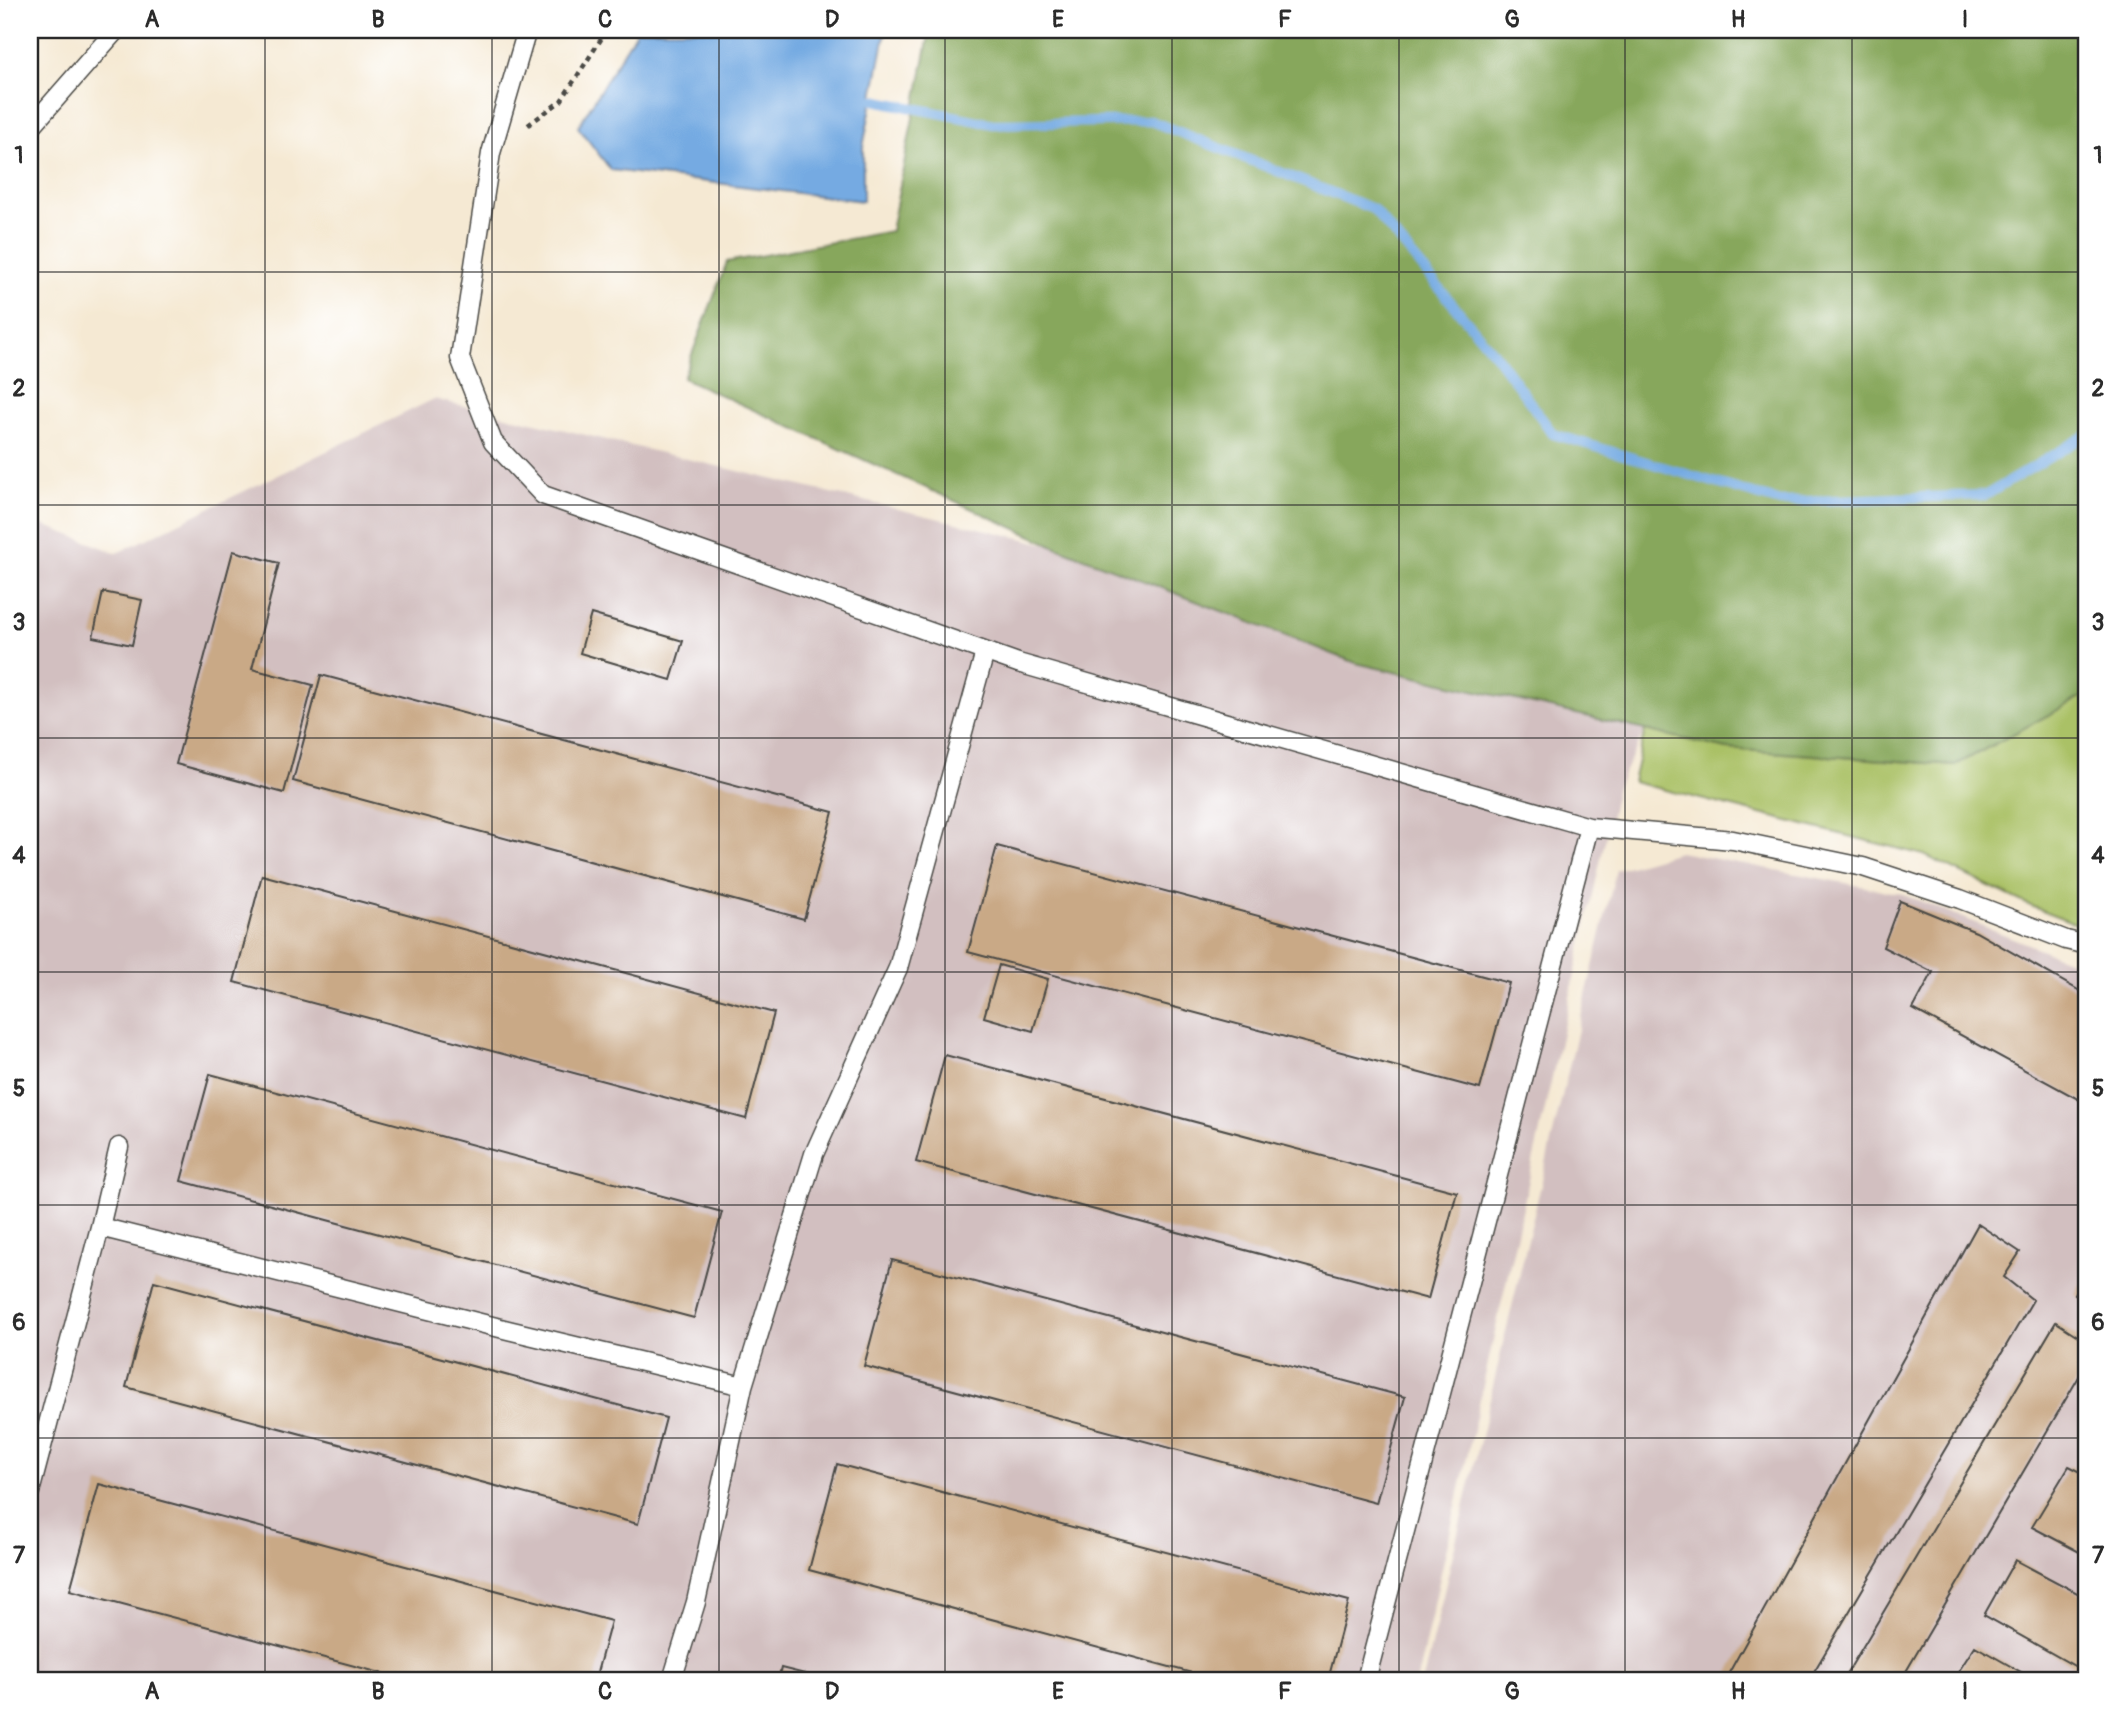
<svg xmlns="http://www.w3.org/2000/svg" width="2117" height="1710" font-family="Pangolin,sans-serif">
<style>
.industrial{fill:#d2bfc0}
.green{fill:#aac166;stroke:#6a7648;stroke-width:2}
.forest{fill:#87a75b;stroke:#596943;stroke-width:2}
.water{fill:#75aae2;stroke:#506a86;stroke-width:2}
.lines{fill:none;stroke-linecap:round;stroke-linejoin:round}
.stream{stroke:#75aae2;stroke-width:10}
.building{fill:#c9a986}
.lane-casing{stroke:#494844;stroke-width:21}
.path{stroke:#494844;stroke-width:4.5;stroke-dasharray:5 5;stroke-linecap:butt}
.lane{stroke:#fff;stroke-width:18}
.grid{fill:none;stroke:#2b2b2b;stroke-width:2;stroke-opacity:0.55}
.neatline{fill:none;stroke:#2b2b2b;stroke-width:2.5}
.grid-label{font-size:23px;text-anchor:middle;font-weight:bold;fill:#2b2b2b}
</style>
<rect width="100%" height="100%" fill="#fff"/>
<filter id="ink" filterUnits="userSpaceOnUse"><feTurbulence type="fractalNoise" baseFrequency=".0143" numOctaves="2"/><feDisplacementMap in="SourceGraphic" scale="14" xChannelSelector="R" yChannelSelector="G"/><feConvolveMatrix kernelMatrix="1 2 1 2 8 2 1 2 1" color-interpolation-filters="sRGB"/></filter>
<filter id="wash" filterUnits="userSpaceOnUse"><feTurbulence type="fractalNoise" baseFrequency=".00686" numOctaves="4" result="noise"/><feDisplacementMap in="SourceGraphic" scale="28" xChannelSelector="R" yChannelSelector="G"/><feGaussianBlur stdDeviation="1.57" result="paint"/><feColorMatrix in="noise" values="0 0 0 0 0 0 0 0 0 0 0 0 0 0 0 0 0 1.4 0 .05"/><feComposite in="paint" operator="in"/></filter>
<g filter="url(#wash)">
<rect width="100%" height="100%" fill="#f5e9d3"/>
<!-- industrial -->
<path class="industrial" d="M434 399 1054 546 1356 663 1645 730 1617 787 1417 1680H30V520L117 553Z
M1679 852 1903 894 2087 968V1680H1423L1616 870Z"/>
<!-- green -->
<path class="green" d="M2087 694V928L2031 906 1924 855 1633 782 1645 730 1727 749 1955 765Z"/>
<!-- forest -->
<path class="forest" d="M930 30H2087V694L1956 765 1727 749 1356 663 1054 546 683 378 727 262 891 231Z"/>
<!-- water -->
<path class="water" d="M637 30H886L863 147V201L611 170 578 127Z"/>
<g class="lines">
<!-- stream -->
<path class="stream" d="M859 97 993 124 1151 121 1373 209 1497 357 1553 434 1780 502 1986 495 2087 435"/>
</g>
<g id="blocks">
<!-- building -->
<path class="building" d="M233 551 279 563 252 669 313 685 284 793 176 764Z
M103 592 142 600 132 645 93 637Z
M591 614 683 641 671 680 580 653Z
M321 675 833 812 804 919 293 781Z
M997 846 1509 983 1480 1089 968 952Z
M262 875 774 1013 746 1119 234 982Z
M1900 901 1976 932 2087 995V1104L1913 1009 1933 972 1883 947Z
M999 965 1048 979 1033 1031 984 1017Z
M945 1055 1457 1192 1428 1299 916 1162Z
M210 1074 722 1212 694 1318 181 1181Z
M1978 1224 2020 1252 2004 1277 2033 1300 1809 1680H1725Z
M892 1260 1405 1397 1376 1503 864 1366Z
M2087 1273V1302L2075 1294Z
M154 1281 666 1418 638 1524 126 1387Z
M2056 1322 2087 1342V1363L1901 1680H1843Z
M837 1464 1349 1601 1328 1680H1218L809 1570Z
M2069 1466 2087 1475V1556L2032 1527Z
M99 1484 611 1621 595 1680H407L70 1590Z
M2015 1560 2087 1598V1673L1984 1615Z
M1975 1646 2035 1680H1953Z
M781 1668 825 1679V1680H778Z"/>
</g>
</g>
<g filter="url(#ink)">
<use href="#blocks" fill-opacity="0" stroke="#494844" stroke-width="2"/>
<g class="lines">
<!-- lane casing -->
<g class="lane-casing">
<path id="lane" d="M527 30 491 153 460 358 493 442 543 495 1018 663 1589 827 1733 840 1863 867 1960 899 2066 940 2087 945
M30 128 116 30
M100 1227 508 1330 743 1386
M30 1492 100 1227 119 1147
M672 1680 696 1602 743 1386 814 1154 898 968 985 652
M1366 1680 1589 827"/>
</g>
<!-- path -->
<path class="path" d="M528 125 561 101 607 30"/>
<!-- lane -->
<use href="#lane" class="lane"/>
</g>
</g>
<!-- grid -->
<path class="grid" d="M265 30V1680M492 30V1680M719 30V1680M945 30V1680M1172 30V1680M1399 30V1680M1625 30V1680M1852 30V1680M30 272H2087M30 505H2087M30 738H2087M30 972H2087M30 1205H2087M30 1438H2087"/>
<!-- margin -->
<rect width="2117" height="1710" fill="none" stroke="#fff" stroke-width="77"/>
<rect x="38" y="38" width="2040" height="1634" class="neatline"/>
<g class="grid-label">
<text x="152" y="27">A</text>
<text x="378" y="27">B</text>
<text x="605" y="27">C</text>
<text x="832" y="27">D</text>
<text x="1058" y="27">E</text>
<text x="1285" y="27">F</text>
<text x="1512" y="27">G</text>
<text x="1738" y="27">H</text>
<text x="1965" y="27">I</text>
<text x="19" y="163">1</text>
<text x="2098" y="163">1</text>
<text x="19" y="396">2</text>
<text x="2098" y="396">2</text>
<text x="19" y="630">3</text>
<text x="2098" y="630">3</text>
<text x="19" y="863">4</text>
<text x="2098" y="863">4</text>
<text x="19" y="1096">5</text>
<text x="2098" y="1096">5</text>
<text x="19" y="1330">6</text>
<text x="2098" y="1330">6</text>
<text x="19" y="1563">7</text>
<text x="2098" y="1563">7</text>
<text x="152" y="1699">A</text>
<text x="378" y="1699">B</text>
<text x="605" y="1699">C</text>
<text x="832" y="1699">D</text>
<text x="1058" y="1699">E</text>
<text x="1285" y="1699">F</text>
<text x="1512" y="1699">G</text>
<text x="1738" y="1699">H</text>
<text x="1965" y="1699">I</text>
</g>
</svg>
